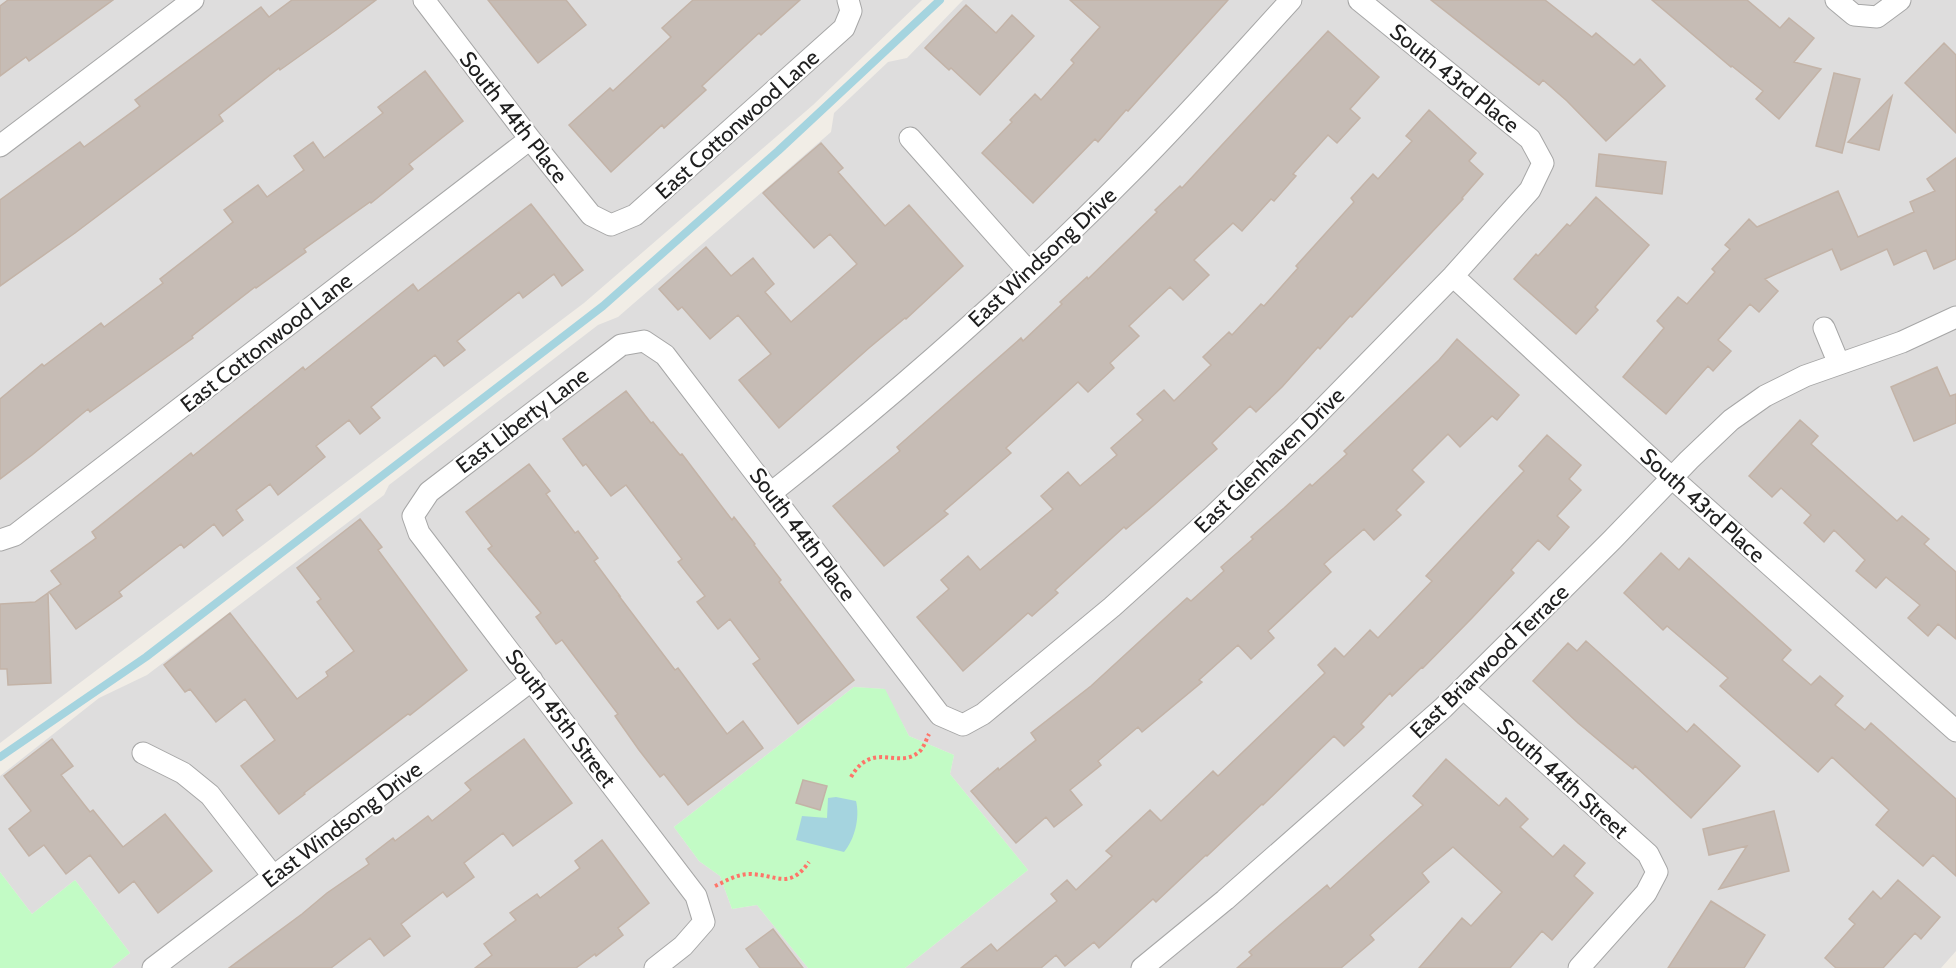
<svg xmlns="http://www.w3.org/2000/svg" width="1956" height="968" font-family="Cabin,sans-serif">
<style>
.residential{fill:#dedddd}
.park{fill:#c2fbc5}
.water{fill:#a5d4df}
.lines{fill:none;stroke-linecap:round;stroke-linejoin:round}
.stream{stroke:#a5d4df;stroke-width:8}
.building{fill:#c6bcb5;stroke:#c3b3a7;stroke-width:1.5}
.minor-casing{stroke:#a7a7a7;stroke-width:23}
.path{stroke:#fe7569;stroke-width:4;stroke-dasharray:3 3;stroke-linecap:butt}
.minor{stroke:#fff;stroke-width:21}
.labels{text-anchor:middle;stroke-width:4.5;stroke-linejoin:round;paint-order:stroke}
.street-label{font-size:22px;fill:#202020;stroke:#fff}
</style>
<rect width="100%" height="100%" fill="#f1ede6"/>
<!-- residential -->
<path class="residential" d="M0 0H922L813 105 584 303 0 743Z
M963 0H1956V951L1941 968H905L1028 870 950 774 954 755 909 736 884 689 854 687 674 827 699 861 720 876 732 909 757 905 808 968H111L130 953 75 880 32 914 0 872V776L99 698 147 675 384 495 389 485 598 325 618 317 831 132 834 113 888 62 907 58Z"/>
<!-- park -->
<path class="park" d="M854 687 885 689 909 736 954 755 950 774 1028 870 905 968H808L757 905 732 909 720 876 699 861 674 827Z
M0 872 32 914 75 880 130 953 111 968H0Z"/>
<!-- water -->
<path class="water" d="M836 797 856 801C860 817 855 839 844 852L796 840 802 816 827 818 828 798Z"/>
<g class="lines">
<!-- stream -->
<path class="stream" d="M0 757 146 657 603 306 778 151 940 0"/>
</g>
<!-- building -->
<path class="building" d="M8 0H113L29 61 26 57 0 76V6Z
M292 0H376L336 30 280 70 279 68 219 115 223 121 75 233 0 286V200L80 142 84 147 140 106 135 100 261 7 269 17Z
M488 0H566L586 25 538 63Z
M693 0H800L761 35 759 33 702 86 706 90 664 128 662 125 611 172 569 125 610 88 613 91 671 37 662 28Z
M1070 0H1228L1128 111 1126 110 1098 142 1095 139 1033 203 982 153 1012 122 1010 120 1035 94 1041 100 1074 63 1071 60 1100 27Z
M1431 0H1545L1592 37 1596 33 1634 65 1640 59 1665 86 1606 141 1567 101 1543 80 1539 85Z
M1652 0H1747L1780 28 1789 18 1814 38 1794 62 1821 69 1779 119 1756 99 1763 91 1732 66 1731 67Z
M966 5 996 33 1012 15 1034 36 980 95 951 68 949 70 925 48Z
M1328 31 1379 77 1350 109 1360 118 1337 143 1328 135 1293 174 1296 176 1274 201 1271 199 1242 231 1233 223 1194 260 1209 275 1183 300 1170 287 1129 326 1139 336 1110 363 1114 368 1088 392 1078 382 1006 448 1011 453 944 511 948 514 884 566 833 506 900 451 897 447 1021 338 1023 341 1062 304 1060 302 1087 277 1088 279 1157 212 1155 210 1180 186 1182 188Z
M1944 43 1956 55V133L1905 83Z
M425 71 463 121 409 164 413 169 371 203 370 202 304 249 306 252 256 288 255 287 192 336 193 338 90 412 88 409 32 455 0 479V399L42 364 44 366 101 323 104 327 163 283 160 279 233 222 224 210 258 185 267 197 304 170 294 156 313 142 324 158 383 113 378 107Z
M1834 73 1860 79 1842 153 1816 146Z
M1892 96 1879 150 1848 142Z
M1429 110 1476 153 1469 161 1483 174 1462 198 1463 199 1352 317 1350 316 1320 349 1318 347 1282 387 1256 412 1250 406 1212 443 1217 449 1153 506 1126 529 1124 527 1055 590 1058 593 1032 616 1028 613 963 671 917 617 949 589 941 580 968 556 980 570 1053 509 1041 496 1068 472 1080 486 1117 455 1111 448 1143 420 1137 414 1164 390 1174 401 1211 365 1203 357 1229 332 1232 335 1261 304 1264 306 1298 268 1296 266 1354 202 1351 198 1373 174 1378 179 1412 141 1406 136Z
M821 143 843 168 838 172 885 226 909 205 963 266 906 319 905 318 869 348 779 428 739 380 771 354 738 315 710 339 682 307 678 310 659 289 706 247 731 276 753 258 774 284 765 292 791 322 857 264 830 234 814 248 763 193Z
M1599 154 1666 162 1662 194 1596 186Z
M1956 158V259L1934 269 1926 250 1894 265 1887 249 1841 270 1832 249 1765 279 1778 291 1759 312 1750 304 1718 340 1731 351 1713 371 1708 366 1666 414 1623 377 1664 328 1657 321 1678 297 1687 304 1715 272 1712 269 1730 249 1725 245 1749 219 1757 227 1838 191 1858 237 1914 212 1910 202 1935 191 1927 179Z
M1596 197 1649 245 1595 307 1598 310 1576 334 1514 279 1536 254 1538 256 1567 224 1570 226Z
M531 204 583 270 562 286 554 274 523 298 519 292 457 341 465 350 444 366 435 355 371 407 380 418 360 434 349 420 316 446 325 457 278 495 270 484 236 510 243 520 223 536 214 524 184 548 181 544 119 592 122 596 76 629 49 592 61 584 51 571 96 538 92 532 191 453 193 456 303 367 305 370 413 284 418 291Z
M1457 339 1519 395 1497 420 1492 416 1460 447 1448 434 1412 470 1424 482 1396 510 1401 515 1374 540 1364 529 1324 564 1331 572 1268 631 1274 638 1251 659 1238 645 1199 680 1202 682 1142 732 1138 727 1098 761 1101 765 1070 790 1082 805 1054 827 1046 817 1016 843 971 791 998 768 999 770 1036 740 1031 733 1091 686 1187 598 1191 601 1224 571 1221 567 1253 539 1251 537 1284 508 1310 484 1312 486 1347 454 1344 451 1439 360Z
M1937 367 1950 396 1956 394V423L1914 441 1891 387Z
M626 391 651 423 653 422 680 455 682 454 732 520 734 517 755 544 754 545 781 580 779 582 854 680 798 724 753 664 760 659 730 619 718 629 697 602 705 596 678 562 682 559 626 485 611 496 586 464 583 466 563 439Z
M1800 420 1818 436 1811 444 1897 521 1902 516 1929 539 1924 544 1956 572V639L1938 624 1928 636 1908 618 1920 605 1886 577 1876 588 1856 571 1865 560 1834 530 1824 542 1804 523 1811 515 1781 488 1772 497 1749 476Z
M1547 435 1581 465 1569 479 1581 490 1557 516 1569 527 1549 550 1538 540 1511 570 1514 573 1472 618 1423 668 1422 667 1392 696 1390 693 1361 724 1364 727 1344 746 1334 736 1263 805 1262 804 1207 856 1206 855 1156 902 1153 899 1099 948 1094 942 1065 966 1056 955 1041 968H961L991 944 997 951 1057 901 1051 894 1067 880 1076 890 1112 856 1106 851 1150 810 1161 821 1213 771 1218 776 1325 673 1318 665 1335 648 1344 657 1370 630 1378 638 1432 581 1426 576 1524 471 1519 466Z
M529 464 550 491 546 494 575 533 578 531 598 558 594 561 620 596H619L675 670 678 668 727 734 743 721 763 748 688 805 664 774 660 777 639 750 615 716 618 714 562 640 556 644 536 617 541 613 488 549 492 546 466 512Z
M360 519 382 547 378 550 467 670 410 715 408 714 304 793 305 794 279 814 241 766 275 740 245 699 216 722 190 689 185 692 164 665 230 613 297 699 328 676 326 672 354 651 317 602 321 599 297 568Z
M1661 553 1679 570 1689 558 1791 650 1782 660 1811 685 1820 676 1843 696 1835 705 1865 730 1871 723 1956 799V876L1933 855 1923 866 1876 825 1889 810 1832 757 1818 772 1720 686 1728 678 1667 626 1663 630 1624 593Z
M48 593 51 683 8 685 7 669H0V604L35 602Z
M1586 641 1687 732 1694 724 1740 766 1691 818 1635 766 1633 769 1578 723 1533 681 1568 643 1577 651Z
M52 739 73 766 61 775 90 812 93 810 123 847 165 814 212 871 158 913 134 881 119 893 90 855 66 874 44 845 29 856 9 829 31 811 4 776Z
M524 739 572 803 513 846 503 833 464 863 474 877 447 897 443 892 401 924 410 936 384 956 370 938 331 968H229L302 914 327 893 369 864 366 859 393 838 395 841 428 816 432 821 471 790 465 783Z
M1446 759 1499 806 1506 798 1528 819 1520 827 1553 857 1564 845 1585 863 1574 876 1593 893 1552 940 1542 931 1510 968H1419L1462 918 1471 926 1502 892 1453 847 1422 873 1429 882 1370 935 1374 940 1341 968H1237L1252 955 1249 952 1280 925 1327 885 1330 889 1423 805 1413 796Z
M803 780 827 786 820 810 796 803Z
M1774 811 1789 871 1719 889 1747 846 1709 855 1703 829Z
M602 840 649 903 618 928 623 935 596 956 595 954 576 968H475L492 955 484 944 516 920 510 913 537 894 540 898 580 868 575 861Z
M1898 880 1940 917 1921 939 1915 933 1883 968H1836L1825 958 1855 924 1849 919 1873 891 1881 899Z
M1711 901 1765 935 1744 968H1668Z
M773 929 803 968H760L746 949Z"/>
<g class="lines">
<!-- minor casing -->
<g class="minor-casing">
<path id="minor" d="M424 0 530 139 591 215 611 225 635 215 844 28 851 11 848 0
M1836 0 1854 15 1877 17 1900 0
M910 138 1028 271
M0 146 193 0
M1453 276 1672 478 1956 731
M1824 328 1839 364
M771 493C897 393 1018 287 1130 173 1186 117 1238 58 1291 0
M0 540 15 535 530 139
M1463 688 1648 854 1657 872 1646 893 1579 968
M143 753 183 773 210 795 273 876
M153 968 532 680
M655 968 683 946 704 922 696 896 419 533 413 516 429 492 621 345 644 341 665 355 940 715 963 725 983 714 1112 607 1213 516 1307 425 1453 276 1530 190 1543 163 1530 139 1359 0
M1142 968 1225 900 1443 708 1612 540 1689 460 1731 420 1765 396 1805 376 1902 342 1956 317"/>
</g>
<!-- path -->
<path class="path" d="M851 777C873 739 899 771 920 751 924 747 926 740 929 734
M715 886C726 881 737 874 750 874 778 875 789 890 809 862"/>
<!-- minor -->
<use href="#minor" class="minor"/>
</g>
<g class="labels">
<!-- street labels -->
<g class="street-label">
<text transform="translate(1455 78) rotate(39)" y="8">South 43rd Place</text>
<text transform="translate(514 117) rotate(52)" y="8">South 44th Place</text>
<text transform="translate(737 124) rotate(-42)" y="8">East Cottonwood Lane</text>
<text transform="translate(1042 257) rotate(-43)" y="8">East Windsong Drive</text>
<text transform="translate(266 342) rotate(-38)" y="8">East Cottonwood Lane</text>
<text transform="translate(522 420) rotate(-37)" y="8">East Liberty Lane</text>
<text transform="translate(1269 460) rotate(-44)" y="8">East Glenhaven Drive</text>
<text transform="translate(1703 505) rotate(42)" y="8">South 43rd Place</text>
<text transform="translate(803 534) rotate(53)" y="8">South 44th Place</text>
<text transform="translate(1489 661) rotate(-44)" y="8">East Briarwood Terrace</text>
<text transform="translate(561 718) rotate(53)" y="8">South 45th Street</text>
<text transform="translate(1563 778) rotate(42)" y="8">South 44th Street</text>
<text transform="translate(342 824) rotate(-37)" y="8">East Windsong Drive</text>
</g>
</g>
</svg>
